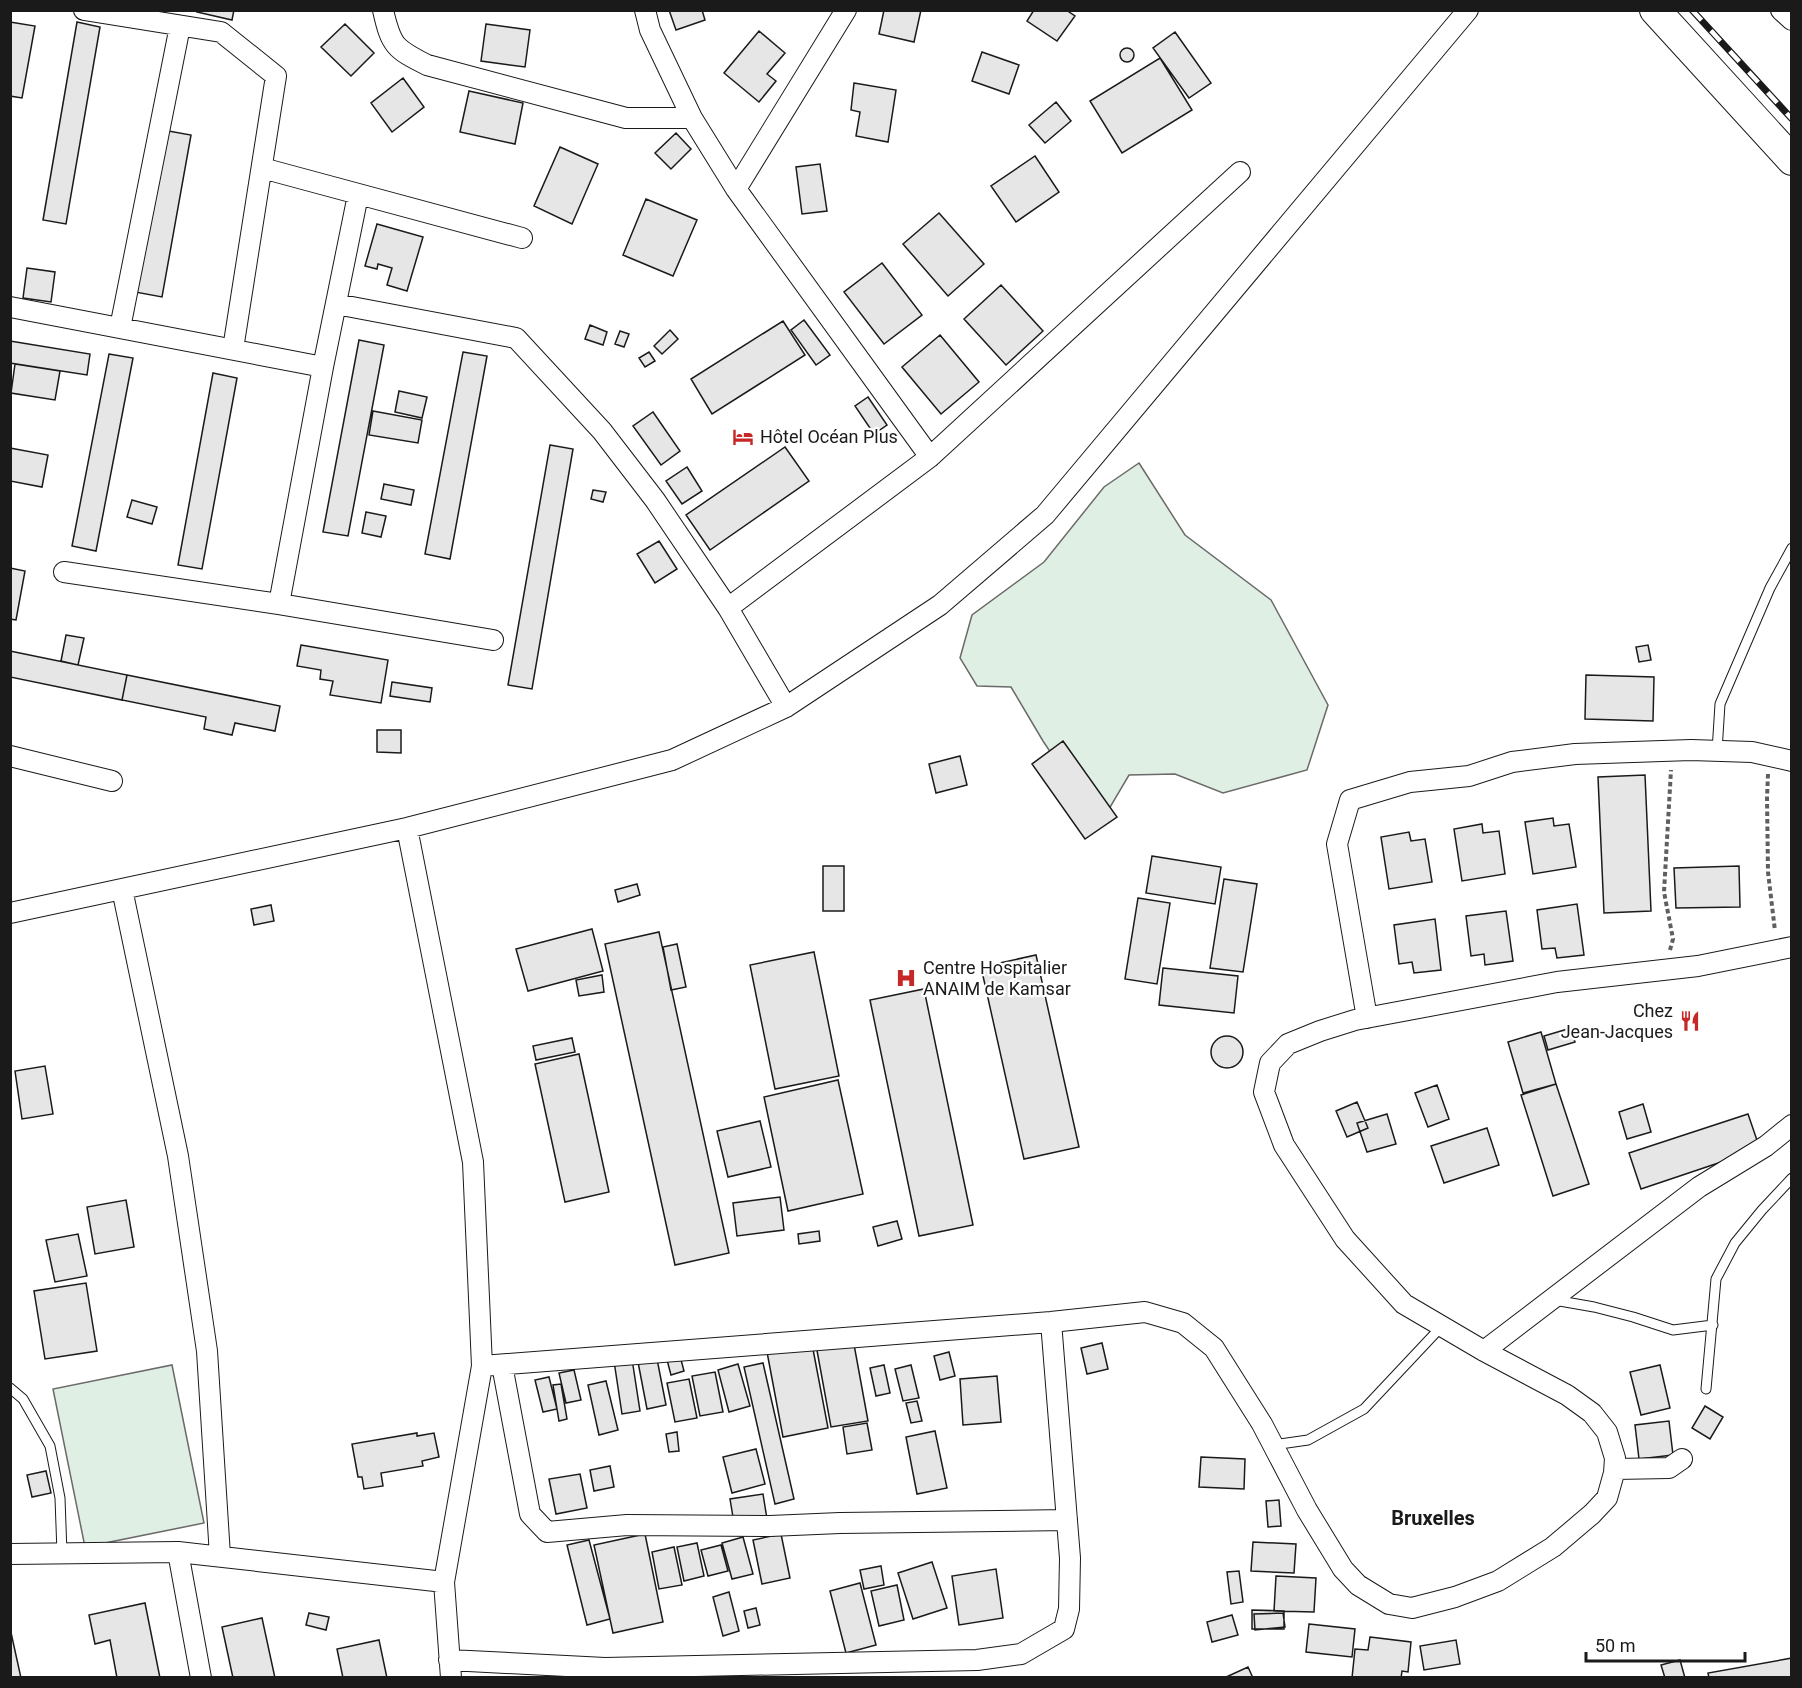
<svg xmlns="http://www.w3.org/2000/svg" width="1802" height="1688" font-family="Roboto,sans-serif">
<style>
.green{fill:#e0efe3;stroke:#6a6a6a;stroke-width:1.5}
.building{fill:#e6e6e6;stroke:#1a1a1a;stroke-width:1.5}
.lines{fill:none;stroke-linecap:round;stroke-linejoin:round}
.service-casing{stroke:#1a1a1a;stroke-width:11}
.minor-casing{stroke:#1a1a1a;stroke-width:22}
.primary-casing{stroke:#1a1a1a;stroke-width:32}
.path{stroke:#5f5f5f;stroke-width:4;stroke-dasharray:4.5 3;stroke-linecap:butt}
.service{stroke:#fff;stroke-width:9}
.minor{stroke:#fff;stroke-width:20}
.primary{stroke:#fff;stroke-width:30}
.rail-casing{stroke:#1a1a1a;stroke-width:7}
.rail{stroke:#fff;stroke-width:4.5;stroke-dasharray:14;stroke-linecap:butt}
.labels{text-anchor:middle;stroke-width:4.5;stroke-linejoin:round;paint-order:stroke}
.poi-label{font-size:18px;fill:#1a1a1a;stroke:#fff;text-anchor:start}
.neighbourhood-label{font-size:20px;font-weight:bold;fill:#1a1a1a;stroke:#fff}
</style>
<rect width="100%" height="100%" fill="#fff"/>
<!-- green -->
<path class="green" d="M1139 463 1185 535 1271 600 1328 705 1307 770 1223 793 1175 774 1129 775 1109 809 1087 807 1043 741 1011 687 977 686 960 658 972 615 1044 562 1104 487Z
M172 1365 204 1523 85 1547 53 1389Z"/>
<!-- building -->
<path class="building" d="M198 10H234L232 20 197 12Z
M669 10H702L705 20 676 30Z
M884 10H921L914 42 879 34Z
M1034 10H1066L1075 16 1057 41 1027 21Z
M10 22 35 26 22 98 10 96Z
M77 22 100 27 66 224 43 220Z
M345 24 374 53 351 76 321 47Z
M486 24 530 30 525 67 481 61Z
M759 31 785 53 767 74 776 81 759 102 724 73Z
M1175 32 1211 83 1189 98 1153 48Z
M1120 55a7 7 0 1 1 14 0a7 7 0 1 1-14 0Z
M982 52 1019 65 1009 94 972 81Z
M1160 58 1192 110 1122 153 1090 101Z
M403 78 424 107 392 132 371 103Z
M854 83 896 90 888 142 856 136 860 112 851 110Z
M469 91 523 103 515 144 460 132Z
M1056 102 1071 121 1045 143 1029 125Z
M163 130 191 135 162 297 135 292Z
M676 133 691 149 671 169 655 153Z
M560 147 598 164 572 224 534 206Z
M1035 156 1059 192 1016 222 991 186Z
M820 164 827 211 802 214 796 167Z
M646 199 697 220 673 276 623 255Z
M939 213 984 264 948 296 903 244Z
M377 224 423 237 407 291 387 285 392 268 378 264 377 269 365 266Z
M882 263 922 315 884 344 844 292Z
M27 268 55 272 51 302 23 298Z
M1001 285 1043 331 1006 365 964 319Z
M804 320 830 355 816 365 791 330Z
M783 321 805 355 712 414 691 379Z
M590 325 607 332 603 345 585 339Z
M670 330 678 339 662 354 654 346Z
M620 331 629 334 624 347 615 344Z
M940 335 979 382 941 414 902 367Z
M359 340 384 345 348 536 323 532Z
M10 341 90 354 87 375 10 363Z
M463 352 487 356 450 559 425 554Z
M649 352 655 361 645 367 639 358Z
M109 354 133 358 96 551 72 546Z
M15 364 60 371 55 400 11 393Z
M213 373 237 378 202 569 178 565Z
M399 391 427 397 422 418 395 412Z
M868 397 887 425 874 434 855 406Z
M373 411 422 420 418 443 369 435Z
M653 412 680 451 661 465 633 426Z
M550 445 573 449 532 689 508 685Z
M785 447 809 481 710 550 686 515Z
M10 448 48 455 42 487 10 481Z
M687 467 702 491 682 504 666 481Z
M384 484 414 490 411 505 381 499Z
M593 490 606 492 603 502 591 499Z
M132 500 157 507 152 524 127 517Z
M366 512 386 516 381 537 362 533Z
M659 541 677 569 655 583 637 554Z
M10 568 25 571 16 620 10 619Z
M66 635 84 638 78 665 61 661Z
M301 645 388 660 381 703 330 695 333 681 320 679 321 670 297 666Z
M1648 645 1651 660 1639 662 1636 647Z
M10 651 127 675 122 700 10 677Z
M127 675 280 706 275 731 235 723 232 735 204 729 206 717 122 700Z
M1586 675 1654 677 1653 721 1585 719Z
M392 682 432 688 430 702 390 696Z
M377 730H401V753L377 752Z
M1063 741 1117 817 1085 839 1032 764Z
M960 756 967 785 936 793 929 764Z
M1645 775 1651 911 1604 913 1598 777Z
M1553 818 1554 826 1569 824 1576 867 1533 874 1525 822Z
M1482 824 1483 833 1499 831 1505 874 1462 881 1454 829Z
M1409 832 1411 841 1425 839 1432 882 1389 889 1381 837Z
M1152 856 1221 867 1215 904 1146 893Z
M823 866H844V911H823Z
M1739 866 1740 907 1676 908 1674 868Z
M1224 879 1257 884 1243 972 1210 968Z
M637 884 640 895 618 902 615 890Z
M1138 898 1170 903 1157 984 1125 979Z
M1577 904 1584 955 1557 958 1555 948 1542 949 1537 910Z
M271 905 274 921 254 925 251 909Z
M1506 911 1513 961 1485 965 1484 954 1471 956 1466 916Z
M1435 919 1441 970 1414 973 1412 962 1399 964 1394 925Z
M592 929 603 971 528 991 516 949Z
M659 932 729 1253 675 1265 605 944Z
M677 944 686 987 671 990 663 947Z
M814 952 839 1076 775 1089 750 965Z
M1036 955 1079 1147 1024 1159 981 967Z
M1163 968 1238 976 1234 1013 1159 1005Z
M602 975 604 992 579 996 576 980Z
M924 989 973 1225 919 1236 870 1000Z
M1571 1028 1575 1042 1548 1050 1544 1036Z
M1541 1032 1556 1084 1523 1093 1508 1042Z
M1211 1052a16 16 0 1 1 32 0a16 16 0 1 1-32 0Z
M572 1038 575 1052 536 1060 533 1046Z
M579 1054 609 1192 565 1202 535 1064Z
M45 1066 53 1114 22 1119 15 1071Z
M838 1080 863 1194 788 1211 764 1097Z
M1556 1084 1589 1184 1553 1196 1521 1095Z
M1437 1085 1449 1119 1428 1127 1415 1093Z
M1357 1102 1368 1128 1347 1137 1336 1111Z
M1643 1104 1651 1132 1627 1139 1619 1112Z
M1387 1114 1396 1144 1367 1152 1357 1123Z
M1748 1114 1760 1149 1641 1189 1629 1153Z
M760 1121 771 1167 728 1177 717 1131Z
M1487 1128 1499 1165 1444 1183 1431 1146Z
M780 1197 784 1230 737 1236 733 1203Z
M126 1200 134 1247 95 1254 87 1207Z
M897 1221 902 1239 878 1246 873 1227Z
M819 1231 820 1241 799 1244 798 1234Z
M78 1234 87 1276 55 1282 46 1240Z
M86 1283 97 1351 45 1359 34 1291Z
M853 1339 868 1421 831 1427 816 1345Z
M1102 1343 1108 1369 1087 1374 1081 1348Z
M812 1344 828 1428 783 1437 767 1352Z
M679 1352 684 1371 671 1375 666 1356Z
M949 1352 955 1376 940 1380 934 1356Z
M632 1359 640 1411 622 1414 614 1361Z
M657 1359 666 1405 647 1409 638 1362Z
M763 1363 794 1499 775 1504 744 1367Z
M738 1364 750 1406 729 1412 718 1370Z
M884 1365 890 1393 876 1396 870 1368Z
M911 1365 919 1398 903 1401 895 1369Z
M1660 1365 1670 1408 1641 1415 1630 1372Z
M574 1370 581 1400 566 1403 559 1373Z
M715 1372 723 1412 700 1416 692 1376Z
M997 1376 1001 1422 963 1425 960 1379Z
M549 1377 557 1409 543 1412 535 1380Z
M689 1379 697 1418 675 1422 667 1383Z
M606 1381 618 1430 599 1435 588 1385Z
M561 1384 567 1419 559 1421 553 1385Z
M917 1401 922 1421 911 1423 906 1403Z
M1705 1406 1723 1417 1710 1439 1692 1428Z
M1669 1421 1673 1455 1639 1459 1635 1425Z
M867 1423 872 1450 847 1454 843 1427Z
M935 1431 947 1488 917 1494 906 1437Z
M677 1432 679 1451 669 1452 666 1434Z
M417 1433V1436L434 1433 439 1457 422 1461 423 1466 381 1473 383 1486 364 1489 362 1477H358L352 1444Z
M756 1449 765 1484 732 1493 723 1457Z
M1201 1457 1245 1459 1244 1489 1199 1487Z
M610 1466 614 1487 594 1491 590 1470Z
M46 1471 51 1493 32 1497 27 1475Z
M580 1474 587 1508 556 1514 549 1479Z
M763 1494 767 1519 734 1523 730 1499Z
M1279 1500 1281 1526 1268 1527 1266 1501Z
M645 1534 663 1622 613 1633 594 1545Z
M781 1534 790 1578 762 1584 753 1540Z
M743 1537 753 1574 732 1579 722 1543Z
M589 1540 610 1619 587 1625 567 1545Z
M1253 1542 1296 1544 1294 1573 1251 1571Z
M697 1543 704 1576 684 1581 677 1547Z
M721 1545 728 1571 708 1576 701 1550Z
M674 1547 682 1585 659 1589 652 1552Z
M932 1562 947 1608 913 1619 898 1573Z
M881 1566 884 1585 864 1589 860 1570Z
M996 1569 1003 1618 959 1625 952 1576Z
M1239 1571 1243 1602 1231 1604 1227 1572Z
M1276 1576 1316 1578 1314 1612 1274 1611Z
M860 1583 876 1645 846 1653 830 1591Z
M897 1585 904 1620 879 1626 871 1591Z
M729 1592 739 1631 723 1636 713 1597Z
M145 1603 160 1678H117L110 1640 95 1644 89 1615Z
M756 1608 760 1625 748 1628 744 1611Z
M1252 1610 1284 1611V1629H1252Z
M309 1613 329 1617 326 1630 306 1625Z
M1283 1613 1285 1627 1255 1630 1254 1614Z
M1232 1615 1238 1635 1212 1642 1207 1622Z
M262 1618 275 1678H233L222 1627Z
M1309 1624 1355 1629 1352 1657 1306 1652Z
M10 1628 21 1678H10Z
M1370 1637 1411 1642 1408 1672 1402 1671 1401 1678H1352L1355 1649 1368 1650Z
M379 1640 387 1678H343L337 1649Z
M1456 1640 1460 1664 1424 1670 1420 1646Z
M1792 1658V1678H1709L1708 1673Z
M1680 1660 1685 1678H1665L1661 1665Z
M1248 1667 1253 1678H1224Z"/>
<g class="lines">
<!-- service casing -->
<g class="service-casing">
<path id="service" d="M1717 751 1720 704 1770 588 1792 548
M1554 1300 1594 1307 1633 1317 1673 1330 1713 1325
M10 1388 23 1399 50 1446 60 1498 62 1553
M1706 1389 1716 1279 1735 1243 1762 1210 1792 1178
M1273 1445 1308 1440 1364 1409 1442 1326"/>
</g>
<!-- minor casing -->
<g class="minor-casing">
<path id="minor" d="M84 10 221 32 276 76 233 349
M383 10C391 46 395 49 427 65L626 118H692
M645 10 650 30 692 118 736 189 930 457
M1781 10 1792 20
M262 168 522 238
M736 189 846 10
M336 304 516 338 602 431 655 500 728 608 786 707
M10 307 323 367
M120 328 180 26
M64 572 279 604 493 640
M279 604 323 367 358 195
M728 608 930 457 1240 172
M10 756 112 781
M407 828 473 1162 482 1366 444 1582 451 1678
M122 889 178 1156 207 1351 220 1556
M10 913 407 828 672 760 786 707 940 605 1045 515 1468 10
M1367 1018 1337 844 1350 800 1410 782 1469 776 1512 762 1575 754 1691 750 1752 752 1792 761
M1484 1351 1699 1187 1766 1146 1792 1125
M502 1365 530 1514 547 1532 627 1525 770 1526 840 1523 1067 1520
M482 1366 1051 1322 1145 1312 1183 1323 1214 1348 1262 1424 1307 1510 1343 1569 1358 1585 1389 1604 1412 1608 1455 1597 1498 1581 1553 1547 1592 1514 1607 1498 1614 1473 1615 1458 1607 1432 1592 1413 1567 1395 1484 1351 1404 1304 1345 1239 1284 1145 1264 1092 1270 1063 1288 1044 1320 1031 1355 1020 1557 982 1698 966 1792 947
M1615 1469 1669 1468 1682 1459
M178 1552 201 1678
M10 1554 178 1552 444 1582
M449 1660 605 1668 977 1660 1021 1654 1064 1629 1069 1609 1070 1558 1051 1322"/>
</g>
<!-- primary casing -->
<g class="primary-casing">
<path id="primary" d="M1655 10 1792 160"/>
</g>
<!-- path -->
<path class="path" d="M1768 774 1767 798 1768 872 1775 931
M1670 950 1673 939 1664 892 1671 770"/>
<!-- service -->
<use href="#service" class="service"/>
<!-- minor -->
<use href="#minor" class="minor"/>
<!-- primary -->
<use href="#primary" class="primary"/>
<!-- rail casing -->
<g class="rail-casing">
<path id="rail" d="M1692 10 1792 119"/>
</g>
<!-- rail -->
<use href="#rail" class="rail"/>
</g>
<!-- icons -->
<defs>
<g id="hotel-bare" transform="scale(1.62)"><path d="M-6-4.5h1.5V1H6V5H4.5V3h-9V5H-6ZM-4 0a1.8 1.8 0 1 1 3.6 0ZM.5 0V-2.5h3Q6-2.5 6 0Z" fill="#c62828" stroke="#fff" stroke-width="2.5" paint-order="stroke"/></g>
<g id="hospital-bare" transform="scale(1.62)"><path d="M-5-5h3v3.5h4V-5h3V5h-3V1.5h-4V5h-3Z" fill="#c62828" stroke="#fff" stroke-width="2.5" paint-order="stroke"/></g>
<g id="restaurant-bare" transform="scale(1.62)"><path d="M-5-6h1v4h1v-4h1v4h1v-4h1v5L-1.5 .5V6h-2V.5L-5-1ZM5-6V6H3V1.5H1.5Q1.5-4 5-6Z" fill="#c62828" stroke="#fff" stroke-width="2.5" paint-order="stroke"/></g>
</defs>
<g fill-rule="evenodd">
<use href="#hotel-bare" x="743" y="437"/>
<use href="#hospital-bare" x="906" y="978"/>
<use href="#restaurant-bare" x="1690" y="1021"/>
</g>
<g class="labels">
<!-- poi labels -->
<g class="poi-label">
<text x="760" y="443">Hôtel Océan Plus</text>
<text x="923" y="974">Centre Hospitalier<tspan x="923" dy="21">ANAIM de Kamsar</tspan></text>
<text x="1673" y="1017" text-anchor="end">Chez<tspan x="1673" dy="21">Jean-Jacques</tspan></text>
</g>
<!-- neighbourhood labels -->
<g class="neighbourhood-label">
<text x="1433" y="1525">Bruxelles</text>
</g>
</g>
<!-- border -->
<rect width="1802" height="1688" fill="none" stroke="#1a1a1a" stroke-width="24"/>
<!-- scale -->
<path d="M1586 1652v9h159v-9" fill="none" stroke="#1a1a1a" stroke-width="3"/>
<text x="1595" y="1652" font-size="18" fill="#1a1a1a" stroke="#ffffff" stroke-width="4.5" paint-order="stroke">50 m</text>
</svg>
